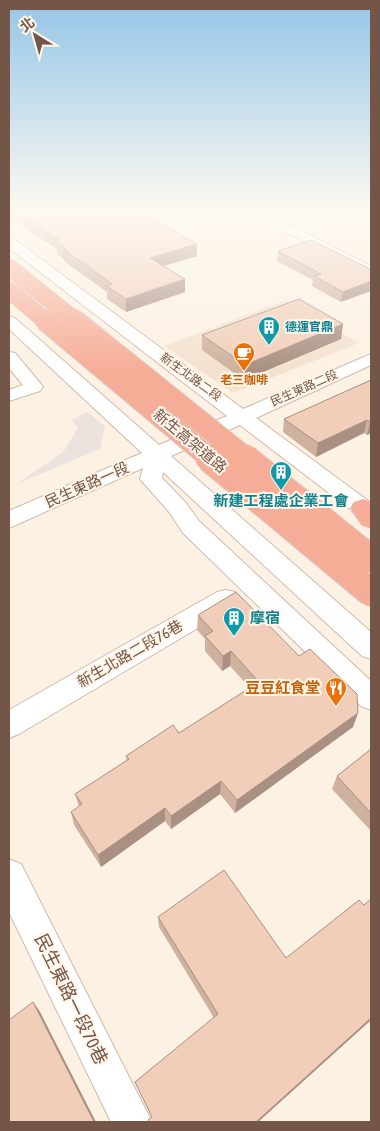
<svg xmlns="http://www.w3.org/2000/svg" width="380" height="1131" font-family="'Asap Condensed','Noto Sans TC',sans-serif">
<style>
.residential{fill:#f4e2d0}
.industrial{fill:#ebe3dd}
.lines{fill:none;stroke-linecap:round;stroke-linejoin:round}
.minor-casing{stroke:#cfbaac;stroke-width:2}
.highway-casing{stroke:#d8d0cc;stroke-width:2}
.minor{fill:#fff;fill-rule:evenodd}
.highway{fill:#f6ad98;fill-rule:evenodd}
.highway-bridge-far2-casing{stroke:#d8d0cc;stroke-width:18;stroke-linecap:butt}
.highway-bridge-far1-casing{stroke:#d8d0cc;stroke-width:23;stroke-linecap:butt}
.highway-bridge-casing{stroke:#d8d0cc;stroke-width:29;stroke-linecap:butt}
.highway-bridge-far2{stroke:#f6ad98;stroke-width:17}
.highway-bridge-far1{stroke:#f6ad98;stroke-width:21}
.highway-bridge{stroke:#f6ad98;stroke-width:27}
.wall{fill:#cfb19f}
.shaded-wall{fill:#a99082}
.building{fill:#f1ceb9;stroke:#a99082}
.labels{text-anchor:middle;stroke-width:4;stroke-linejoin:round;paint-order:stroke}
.far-culture-label{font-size:12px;font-weight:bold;fill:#0d838f;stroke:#fff5e8;text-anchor:start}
.far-street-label{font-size:12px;fill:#735648;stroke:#fff5e8}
.far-food-label{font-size:12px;font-weight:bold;fill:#c56008;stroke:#fff5e8}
.street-label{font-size:15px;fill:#735648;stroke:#fff5e8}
.culture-label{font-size:15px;font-weight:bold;fill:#0d838f;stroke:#fff5e8}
.food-label{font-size:15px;font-weight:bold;fill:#c56008;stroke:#fff5e8;text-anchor:end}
.near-street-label{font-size:18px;fill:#735648;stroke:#fff5e8}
</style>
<rect width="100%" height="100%" fill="#fcf1e2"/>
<!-- residential -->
<path class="residential" d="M286 300 359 343 233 393 164 346Z"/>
<!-- industrial -->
<path class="industrial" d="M88 412 105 427 100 449 17 484 64 451 78 428 71 420Z"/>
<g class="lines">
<!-- minor casing -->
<g class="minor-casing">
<path id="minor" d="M245 211H262L371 266V276Z
M9 238 14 239 243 409 371 354V365L256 418 371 503V521L363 519 240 425 171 456 371 632V659L362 656 163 472 162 478 186 503 199 521 371 681V710L361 706 183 533 170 513 140 479 143 468 9 528V511L142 453 9 329V316L15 318 159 445 227 416 9 248Z
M9 352 15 353 40 383 43 387 40 391 9 401V390L23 385 9 368Z
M226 590 235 592 238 599 235 606 19 734 9 738V710L217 592Z
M9 859 21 864 152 1122H111L9 912Z"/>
</g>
<!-- highway casing -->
<g class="highway-casing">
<path id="highway" d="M363 499 371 502V528L362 525 350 508 354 502Z"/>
</g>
<!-- minor -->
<use href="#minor" class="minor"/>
<!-- highway -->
<use href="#highway" class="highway"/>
<!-- highway-bridge-far2 casing -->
<g class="highway-bridge-far2-casing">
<path id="highway-bridge-far2" d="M9 267 76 321
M9 290 46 321"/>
</g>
<!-- highway-bridge-far1 casing -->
<g class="highway-bridge-far1-casing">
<path id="highway-bridge-far1" d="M45 320 211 459
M74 320 247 459"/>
</g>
<!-- highway-bridge casing -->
<g class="highway-bridge-casing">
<path id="highway-bridge" d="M209 458 371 593
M245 458 371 559"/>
</g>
<!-- highway-bridge-far2 -->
<use href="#highway-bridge-far2" class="highway-bridge-far2"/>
<!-- highway-bridge-far1 -->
<use href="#highway-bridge-far1" class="highway-bridge-far1"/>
<!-- highway-bridge -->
<use href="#highway-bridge" class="highway-bridge"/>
</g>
<!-- wall -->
<path class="wall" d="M9 212H139L197 244V256L164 266 185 292 126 312 107 299V292L65 262 64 259 57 254V249L9 217Z
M365 212H371V214Z
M278 251 370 269 341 302 312 286 313 280 277 261Z
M343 324 341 339 244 380 202 350V335Z
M371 380V433L367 435 364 433 316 457 283 432 284 419Z
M198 615 299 656 358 713 353 727 235 813 220 794 171 829 165 821 101 867 74 825 71 812 79 807 75 794 127 761 126 756 179 733 250 688 230 666 222 671 205 651V639L197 630Z
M371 749V831L332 789 337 776Z
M158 917 286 958 371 1020 258 1122H149L152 1117 135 1082 214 1018 159 927Z"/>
<!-- shaded-wall -->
<path class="shaded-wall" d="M197 244V256L150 270V258Z
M185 279V292L126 312V299Z
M371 281V291L341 302 343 292Z
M343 324 341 339 244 380 245 365Z
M367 420 364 433 316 457 318 443Z
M371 421V433L367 435 370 422Z
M231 651 230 666 222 671 223 656Z
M358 713 353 727 235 813 237 800Z
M221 781 220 794 171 829V816Z
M165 808V821L101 867 98 855Z
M33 1002 39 1010 96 1122H94Z
M371 1018V1020L258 1122H256Z"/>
<!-- building -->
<path class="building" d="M17 212H139L197 244 150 258 185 279 126 299 106 286 112 284 63 249H66L55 241 59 240Z
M311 240 370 269 371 268V281L343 292 314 276 321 274 278 251Z
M299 299 343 324 245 365 202 335Z
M371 380V421L370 422 367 420 318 443 284 419Z
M236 592 299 656 310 649 357 694 358 713 237 800 221 781 171 816 165 808 98 855 71 812 82 804 75 794 129 759 126 756 173 725 179 733 259 682 231 651 223 656 205 636 213 631 198 615Z
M371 749V813L337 776Z
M224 870 286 958 359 900 364 905 371 899V1018L256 1122H149L148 1120 152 1117 135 1082 218 1014 158 917Z
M33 1002 94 1122H9V1020Z"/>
<!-- sky -->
<linearGradient id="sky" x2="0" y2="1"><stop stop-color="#94c6e7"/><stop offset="0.57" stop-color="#fef9f2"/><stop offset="1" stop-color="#fef9f2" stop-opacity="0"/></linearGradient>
<rect width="380" height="370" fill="url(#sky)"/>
<!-- icons -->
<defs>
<g id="building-pin" transform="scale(1.125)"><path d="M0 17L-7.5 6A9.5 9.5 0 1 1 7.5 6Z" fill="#0f9aa8" stroke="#fff5e8"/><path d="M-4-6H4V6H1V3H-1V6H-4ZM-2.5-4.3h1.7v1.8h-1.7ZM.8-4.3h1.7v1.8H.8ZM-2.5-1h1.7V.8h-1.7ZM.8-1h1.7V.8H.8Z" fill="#fff"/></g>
<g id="cafe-pin" transform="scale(1.125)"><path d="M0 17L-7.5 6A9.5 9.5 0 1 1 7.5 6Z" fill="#e8710a" stroke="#fff5e8"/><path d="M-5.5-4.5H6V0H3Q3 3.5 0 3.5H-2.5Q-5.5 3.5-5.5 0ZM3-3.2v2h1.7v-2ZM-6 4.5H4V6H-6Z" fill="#fff"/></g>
<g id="restaurant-pin" transform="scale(1.125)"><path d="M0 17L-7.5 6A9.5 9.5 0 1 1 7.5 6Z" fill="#e8710a" stroke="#fff5e8"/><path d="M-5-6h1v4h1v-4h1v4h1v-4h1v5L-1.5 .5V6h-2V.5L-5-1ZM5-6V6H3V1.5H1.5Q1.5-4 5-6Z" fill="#fff"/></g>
</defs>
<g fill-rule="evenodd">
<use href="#building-pin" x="269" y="327"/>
<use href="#cafe-pin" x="244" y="353"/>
<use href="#building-pin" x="281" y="472"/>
<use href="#building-pin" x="234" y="618"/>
<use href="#restaurant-pin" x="336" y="688"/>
</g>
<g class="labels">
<!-- far-culture labels -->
<g class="far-culture-label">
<text x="285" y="331">德運官鼎</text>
</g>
<!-- far-street labels -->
<g class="far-street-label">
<text transform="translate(191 377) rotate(36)" y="4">新生北路二段</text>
<text transform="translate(304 388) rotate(-24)" y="4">民生東路二段</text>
</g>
<!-- far-food labels -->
<g class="far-food-label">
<text x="244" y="384">老三咖啡</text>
</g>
<!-- street labels -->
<g class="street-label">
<text transform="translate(190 441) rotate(40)" y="5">新生高架道路</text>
<text transform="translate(87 485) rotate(-24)" y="5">民生東路一段</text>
<text transform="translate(130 654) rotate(-30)" y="5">新生北路二段76巷</text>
</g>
<!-- culture labels -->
<g class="culture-label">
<text x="281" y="506">新建工程處企業工會</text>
<text x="250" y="623" text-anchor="start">摩宿</text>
</g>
<!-- food labels -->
<g class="food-label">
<text x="320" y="693">豆豆紅食堂</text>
</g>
<!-- near-street labels -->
<g class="near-street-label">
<text transform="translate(71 999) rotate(64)" y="6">民生東路一段70巷</text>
</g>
</g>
<!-- border -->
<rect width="380" height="1131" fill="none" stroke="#735648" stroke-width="20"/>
<!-- north arrow -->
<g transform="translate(35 35) rotate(323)" stroke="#fff5e8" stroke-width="4" paint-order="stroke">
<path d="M0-4L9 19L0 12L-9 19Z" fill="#735648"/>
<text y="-8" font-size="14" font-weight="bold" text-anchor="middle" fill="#735648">北</text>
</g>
</svg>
